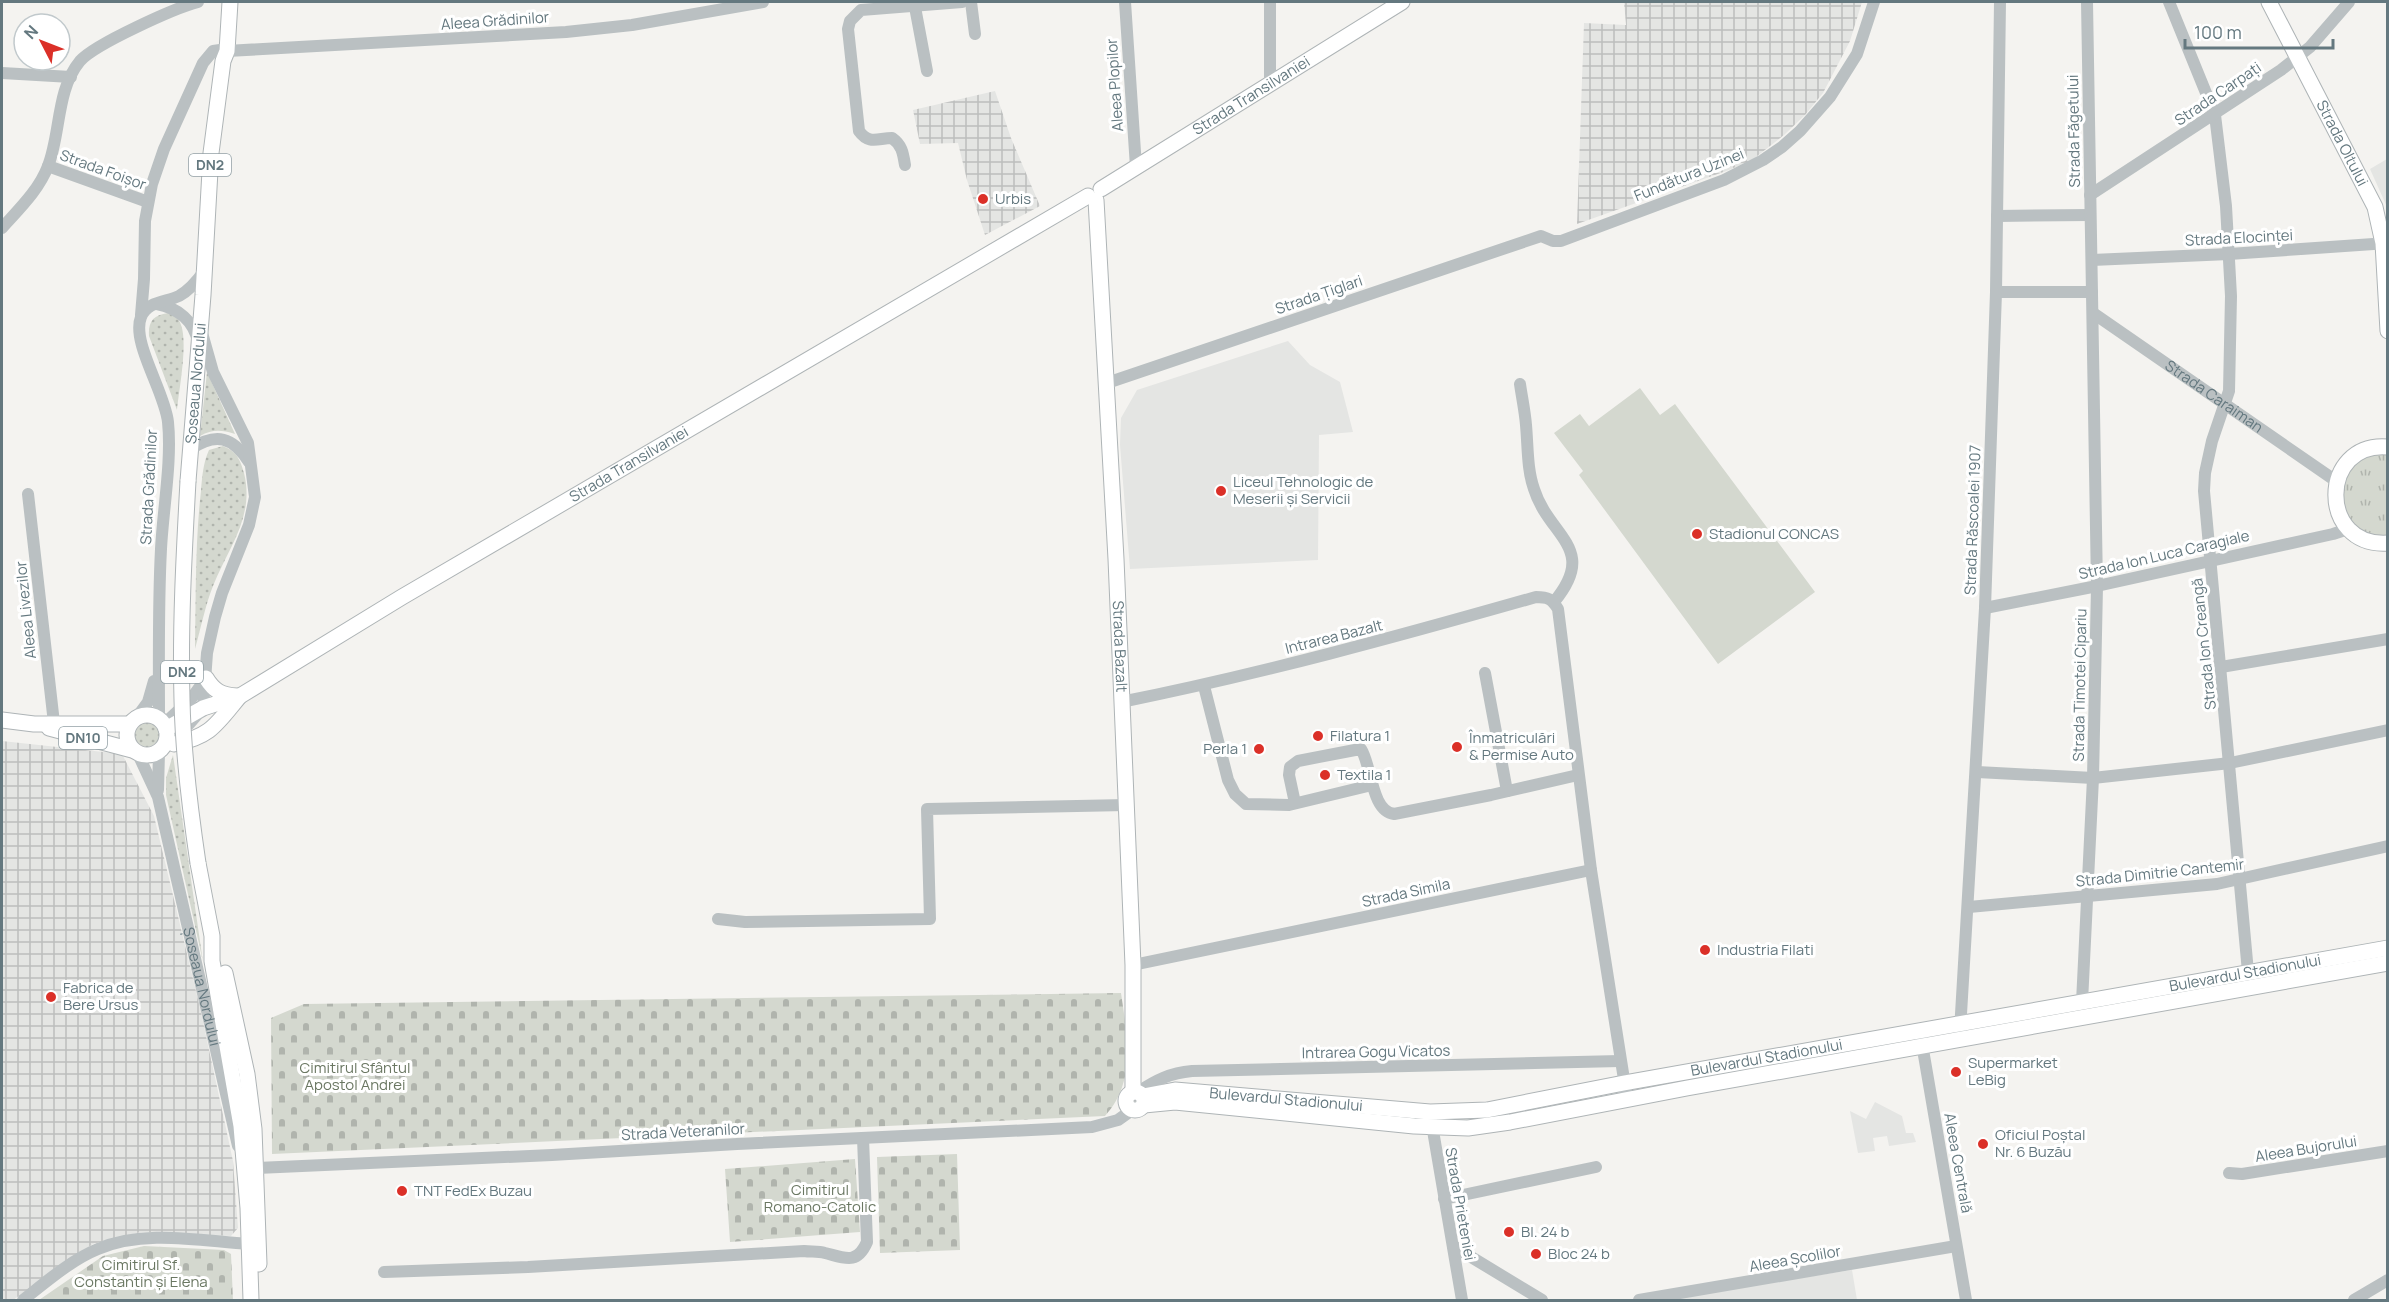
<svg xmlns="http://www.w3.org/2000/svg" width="2389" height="1302" font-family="Manrope,sans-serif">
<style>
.built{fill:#e4e5e3}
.industrial{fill:url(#industrial-grid)}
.grass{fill:url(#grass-dots)}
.cemetery{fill:url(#cemetery-stones)}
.park{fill:url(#park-tufts)}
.pitch{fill:#d4d8cf}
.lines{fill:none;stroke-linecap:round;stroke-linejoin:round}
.major-casing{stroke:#aeb4b6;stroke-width:17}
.minor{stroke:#bac0c2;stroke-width:12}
.major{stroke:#fff;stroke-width:15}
.major-bridge-casing{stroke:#aeb4b6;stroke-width:17;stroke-linecap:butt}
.major-bridge{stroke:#fff;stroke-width:15}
.poi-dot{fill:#db3028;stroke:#fff;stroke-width:2}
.labels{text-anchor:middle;stroke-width:6;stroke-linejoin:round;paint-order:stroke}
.shield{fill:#fff;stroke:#92a0a5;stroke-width:1.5}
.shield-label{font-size:14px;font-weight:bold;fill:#64787f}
.street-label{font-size:15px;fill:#64787f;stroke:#fff}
.poi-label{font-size:15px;fill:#64787f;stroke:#fff;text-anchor:start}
.park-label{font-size:15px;fill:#6a7762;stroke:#fff}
</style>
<defs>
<pattern id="industrial-grid" width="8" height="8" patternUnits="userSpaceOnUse" patternTransform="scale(1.5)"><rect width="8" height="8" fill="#e4e5e3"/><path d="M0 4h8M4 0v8" fill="none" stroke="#bcbebd"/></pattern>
<pattern id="grass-dots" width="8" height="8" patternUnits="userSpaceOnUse" patternTransform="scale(1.5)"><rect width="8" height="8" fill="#d4d8cf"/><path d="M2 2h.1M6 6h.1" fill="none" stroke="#b0b4ad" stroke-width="1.8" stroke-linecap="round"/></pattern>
<pattern id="cemetery-stones" width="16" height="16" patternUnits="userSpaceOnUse" patternTransform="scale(1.5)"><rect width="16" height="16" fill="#d4d8cf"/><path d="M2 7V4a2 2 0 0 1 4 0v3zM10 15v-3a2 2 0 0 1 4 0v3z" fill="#b0b4ad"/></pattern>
<pattern id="park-tufts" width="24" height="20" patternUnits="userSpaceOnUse" patternTransform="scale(1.5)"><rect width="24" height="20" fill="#d4d8cf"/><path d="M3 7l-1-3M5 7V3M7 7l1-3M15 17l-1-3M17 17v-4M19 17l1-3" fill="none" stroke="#b0b4ad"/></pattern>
</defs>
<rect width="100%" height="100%" fill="#f4f3f0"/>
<!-- built -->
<path class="built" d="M2387 159V207L2370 169Z
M1288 341 1310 365 1340 382 1353 432 1319 435 1318 560 1130 569 1120 445 1121 418 1137 390Z
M1875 1102 1902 1116 1906 1133H1913L1916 1142 1889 1146 1887 1136 1873 1138 1875 1151 1858 1153 1850 1111 1866 1119Z
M1852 1270 1857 1300H1661Z"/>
<!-- industrial -->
<path class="industrial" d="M1624 2H1862L1850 41 1823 93 1805 115 1784 135 1752 160 1729 170 1577 224 1584 23 1626 25Z
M995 91 1011 138 1040 206 985 235 967 180 958 143 920 144 913 110Z
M2 741 122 754 154 816 200 1008 233 1161 238 1228 231 1236 141 1232 93 1244 13 1300H2Z"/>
<!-- grass -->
<path class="grass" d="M168 313C174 316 179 318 181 325 188 343 179 390 177 410L149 336C148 322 153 315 168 313Z
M207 372 235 434C221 430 213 429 200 436Z
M223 446C237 452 240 459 244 473 255 517 228 548 213 586 205 606 201 628 195 649 196 596 195 543 201 491 202 478 203 463 209 450Z
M135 735a12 12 0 1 1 24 0a12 12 0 1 1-24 0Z
M173 755 203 962 166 795V778Z"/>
<!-- cemetery -->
<path class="cemetery" d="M1121 993C1127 1035 1137 1081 1105 1116L272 1154 271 1018 304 1004Z
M957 1154 960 1250 880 1253 877 1157Z
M855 1159 860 1232 730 1242 725 1169Z
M144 1246 224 1250 231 1254 233 1300H39L103 1256Z"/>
<!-- park -->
<path class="park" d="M2388 447 2387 543 2373 542 2337 511 2347 462Z"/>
<!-- pitch -->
<path class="pitch" d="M1640 388 1660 415 1675 404 1815 592 1718 664 1579 475 1583 471 1554 433 1580 414 1589 426Z"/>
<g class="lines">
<!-- major casing -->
<g class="major-casing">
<g id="major">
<path id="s3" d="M2269 2 2375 207 2383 243 2388 331"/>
<path id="s4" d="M1101 189 1402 2"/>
<path id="s5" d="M1096 200 1116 559 1133 965V1092"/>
<path d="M2388 447C2319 441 2318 548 2388 543"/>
<path id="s6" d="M188 481 203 295 211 153 223 61 227 51 230 2"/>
<path d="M206 678C214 691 221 695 237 696"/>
<circle cx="147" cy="735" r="20"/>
<path d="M2 720 34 724H130"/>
<path d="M49 728 132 750"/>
<path id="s7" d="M166 729 203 708 240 696 402 597 1088 196"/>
<path d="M174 744C210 737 216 725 239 697"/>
<path d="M198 863 212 936V961L241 1126 248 1208 251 1300"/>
<path d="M225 973 247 1074 254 1129 259 1264"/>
<circle cx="1135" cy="1101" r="9"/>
<path id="s8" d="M1143 1096 1175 1090 1430 1112 1487 1110 1624 1083 2388 948"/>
<path d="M1144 1105 1175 1102 1414 1126 1468 1128 1510 1122 1687 1088 2388 963"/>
</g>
</g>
<!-- minor -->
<g class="minor">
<path d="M971 2 975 34"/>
<path d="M1125 2 1136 167"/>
<path d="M1270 2V84"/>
<path d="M2169 2 2215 115 2226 206 2231 296 2229 391 2212 441 2205 473 2204 491 2248 972"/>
<path d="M915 7 927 71"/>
<path d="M227 51 566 32 632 25 763 2"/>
<path d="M2 73 71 77"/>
<path d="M905 165C903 153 902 145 892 138 878 138 869 145 859 131L848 29 850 21 861 10 962 2"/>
<path d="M48 166 148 202"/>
<path d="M2090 195 2281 70 2310 47 2349 2"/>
<path d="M1997 216 2090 215"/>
<path d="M2 228C19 209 39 190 48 166 61 133 56 90 80 61 95 44 175 8 198 2"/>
<path d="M2092 260 2229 254 2388 243"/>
<path d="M1996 292H2092"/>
<path d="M157 304C178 308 194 321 198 342"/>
<path id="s1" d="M2093 313 2336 481"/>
<path d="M141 315 144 279 145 221 152 184 164 149 203 63 213 51 220 50"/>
<path d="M1107 383 1541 236 1553 241H1561L1724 180 1763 160 1782 147 1800 131 1830 97 1857 54 1874 2"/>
<path d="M1520 384C1522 398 1525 412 1526 425 1528 447 1527 469 1534 489 1549 537 1599 548 1554 602"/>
<path d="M191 449C216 432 233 437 249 462"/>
<path d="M28 494 54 723"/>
<path d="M1985 608 2097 586 2333 534 2348 529"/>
<path d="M2221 667 2388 639"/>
<path d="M1485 673 1507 791"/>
<path d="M1204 686 1228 780 1235 794 1246 804 1289 805 1372 785"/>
<path d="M1121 702C1261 674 1399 636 1536 597 1548 597 1552 599 1558 609L1591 870 1626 1092"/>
<path d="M137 717 148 702 154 681"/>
<path d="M159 719C159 662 158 606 161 549 163 509 172 461 168 422 165 392 131 342 141 317 147 301 167 302 179 296 190 290 198 280 205 270"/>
<path d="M164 724 191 699 204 681"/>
<path d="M167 737 189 724 203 708 207 653 215 617 222 593 249 525 255 497 248 443 213 372 202 333"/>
<path id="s2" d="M138 754 158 797 238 1146"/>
<path d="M1977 772 2093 778 2230 763 2388 730"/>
<path d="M158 790 159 752"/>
<path d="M1295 803 1289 775 1290 767 1298 761 1355 750 1361 749C1372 766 1371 811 1394 814L1491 795 1578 775"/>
<path d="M1969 907 2217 884 2388 846"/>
<path d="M718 919 745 922 930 919 927 809 1126 805"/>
<path d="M1133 965 1591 870"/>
<path d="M2082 1002 2093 778 2097 586 2087 2"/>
<path d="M1960 1031 1985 608 1996 292 2000 2"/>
<path d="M1921 1038 1966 1300"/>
<path d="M1138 1092C1156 1080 1170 1073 1192 1071L1620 1061"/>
<path d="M1431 1119 1462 1300"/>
<path d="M257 1168 552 1155 737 1144 1092 1127 1118 1120 1132 1110"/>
<path d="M2229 1173 2242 1174 2388 1151"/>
<path d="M1444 1199 1596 1167"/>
<path d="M1453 1246 1542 1300"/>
<path d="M384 1272 528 1267 804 1251C811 1252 818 1251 825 1253 845 1258 857 1265 867 1242L863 1138"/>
<path d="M23 1300C46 1282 71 1260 98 1249 144 1229 201 1241 249 1244"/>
<path d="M1639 1300 1956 1246"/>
<path d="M2354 1300 2388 1280"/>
</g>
<!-- major -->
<use href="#major" class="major"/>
<!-- major-bridge casing -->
<g class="major-bridge-casing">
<path id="major-bridge" d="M188 481C184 554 180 627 182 700 183 754 190 809 198 863"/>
</g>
<!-- major-bridge -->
<use href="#major-bridge" class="major-bridge"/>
</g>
<!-- markers -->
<g class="poi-dot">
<circle cx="983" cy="199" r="6"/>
<circle cx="1221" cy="491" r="6"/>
<circle cx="1697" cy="534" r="6"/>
<circle cx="1318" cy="736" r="6"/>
<circle cx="1457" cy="747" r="6"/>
<circle cx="1259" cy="749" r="6"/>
<circle cx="1325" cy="775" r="6"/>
<circle cx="1705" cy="950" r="6"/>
<circle cx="51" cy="997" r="6"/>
<circle cx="1956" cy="1072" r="6"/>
<circle cx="1983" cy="1144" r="6"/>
<circle cx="402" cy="1191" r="6"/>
<circle cx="1509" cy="1232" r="6"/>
<circle cx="1536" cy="1254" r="6"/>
</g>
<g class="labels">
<!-- shield labels -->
<g class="shield">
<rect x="189" y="154" width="42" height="22" rx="4.5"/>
<rect x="161" y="661" width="42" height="22" rx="4.5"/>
<rect x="59" y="727" width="48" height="22" rx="4.5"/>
</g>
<g class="shield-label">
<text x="210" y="170">DN2</text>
<text x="182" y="677">DN2</text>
<text x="83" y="743">DN10</text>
</g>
<!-- street labels -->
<g class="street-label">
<text transform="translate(495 21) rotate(-4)" y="5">Aleea Grădinilor</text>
<text transform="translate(1115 85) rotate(-94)" y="5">Aleea Plopilor</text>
<text transform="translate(2218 94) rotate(-34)" y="5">Strada Carpați</text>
<text dy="5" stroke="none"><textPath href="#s4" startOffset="177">Strada Transilvaniei</textPath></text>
<text transform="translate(2074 131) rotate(-91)" y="5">Strada Făgetului</text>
<text dy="5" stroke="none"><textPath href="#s3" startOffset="159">Strada Oltului</textPath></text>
<text transform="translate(103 170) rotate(20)" y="5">Strada Foișor</text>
<text transform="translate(1689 175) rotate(-22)" y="5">Fundătura Uzinei</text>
<text transform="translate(2239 238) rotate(-3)" y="5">Strada Elocinței</text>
<text transform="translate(1319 295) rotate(-19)" y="5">Strada Țiglari</text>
<text dy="5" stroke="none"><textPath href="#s6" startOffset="98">Șoseaua Nordului</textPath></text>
<text dy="5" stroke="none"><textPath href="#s1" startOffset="147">Strada Caraiman</textPath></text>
<text dy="5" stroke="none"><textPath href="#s7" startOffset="534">Strada Transilvaniei</textPath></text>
<text transform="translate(149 487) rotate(-87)" y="5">Strada Grădinilor</text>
<text transform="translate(1973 520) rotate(-88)" y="5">Strada Răscoalei 1907</text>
<text transform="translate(2164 555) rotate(-13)" y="5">Strada Ion Luca Caragiale</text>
<text transform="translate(26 610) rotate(-96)" y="5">Aleea Livezilor</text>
<text transform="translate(1334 637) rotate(-14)" y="5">Intrarea Bazalt</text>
<text transform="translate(2204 644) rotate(-96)" y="5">Strada Ion Creangă</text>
<text dy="5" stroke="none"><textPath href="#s5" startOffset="447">Strada Bazalt</textPath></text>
<text transform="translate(2080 685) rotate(-89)" y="5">Strada Timotei Cipariu</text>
<text transform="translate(2160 873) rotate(-6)" y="5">Strada Dimitrie Cantemir</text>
<text transform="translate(1406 893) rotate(-12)" y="5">Strada Simila</text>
<text dy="5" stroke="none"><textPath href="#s8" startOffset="1116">Bulevardul Stadionului</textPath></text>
<text dy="5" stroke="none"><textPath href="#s2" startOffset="242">Șoseaua Nordului</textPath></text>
<text transform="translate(1376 1052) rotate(-1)" y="5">Intrarea Gogu Vicatos</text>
<text dy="5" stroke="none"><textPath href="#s8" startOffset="630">Bulevardul Stadionului</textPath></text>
<text dy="5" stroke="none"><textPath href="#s8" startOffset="144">Bulevardul Stadionului</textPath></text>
<text transform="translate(683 1132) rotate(-3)" y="5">Strada Veteranilor</text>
<text transform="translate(2306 1149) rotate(-9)" y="5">Aleea Bujorului</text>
<text transform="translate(1958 1163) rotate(80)" y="5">Aleea Centrală</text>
<text transform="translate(1460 1204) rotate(80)" y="5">Strada Prieteniei</text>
<text transform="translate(1795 1259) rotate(-10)" y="5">Aleea Școlilor</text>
</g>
<!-- poi labels -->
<g class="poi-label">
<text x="995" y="204">Urbis</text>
<text x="1233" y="487">Liceul Tehnologic de<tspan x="1233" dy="17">Meserii și Servicii</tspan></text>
<text x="1709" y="539">Stadionul CONCAS</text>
<text x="1330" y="741">Filatura 1</text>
<text x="1469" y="743">Înmatriculări<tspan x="1469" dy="17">&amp; Permise Auto</tspan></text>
<text x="1247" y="754" text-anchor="end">Perla 1</text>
<text x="1337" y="780">Textila 1</text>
<text x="1717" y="955">Industria Filati</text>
<text x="63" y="993">Fabrica de<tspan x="63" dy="17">Bere Ursus</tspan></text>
<text x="1968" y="1068">Supermarket<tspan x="1968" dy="17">LeBig</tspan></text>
<text x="1995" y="1140">Oficiul Poștal<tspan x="1995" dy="17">Nr. 6 Buzău</tspan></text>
<text x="414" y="1196">TNT FedEx Buzau</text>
<text x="1521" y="1237">Bl. 24 b</text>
<text x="1548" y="1259">Bloc 24 b</text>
</g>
<!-- park labels -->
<g class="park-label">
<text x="355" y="1073">Cimitirul Sfântul<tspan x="355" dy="17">Apostol Andrei</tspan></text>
<text x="820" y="1195">Cimitirul<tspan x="820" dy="17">Romano-Catolic</tspan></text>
<text x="141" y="1270">Cimitirul Sf.<tspan x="141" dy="17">Constantin și Elena</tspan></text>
</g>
</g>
<!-- border -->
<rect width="2389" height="1302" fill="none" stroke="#64787f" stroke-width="6"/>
<!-- north arrow -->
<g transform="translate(42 42) rotate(312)"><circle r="28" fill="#ffffff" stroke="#c1c9cc" stroke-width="1.5"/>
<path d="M0-4.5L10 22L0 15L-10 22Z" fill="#db3028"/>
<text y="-9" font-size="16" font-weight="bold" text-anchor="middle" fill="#64787f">N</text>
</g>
<!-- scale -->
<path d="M2185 39v9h148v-9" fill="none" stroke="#64787f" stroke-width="3"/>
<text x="2194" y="39" font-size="18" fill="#64787f" stroke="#ffffff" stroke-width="4.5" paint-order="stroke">100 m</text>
</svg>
